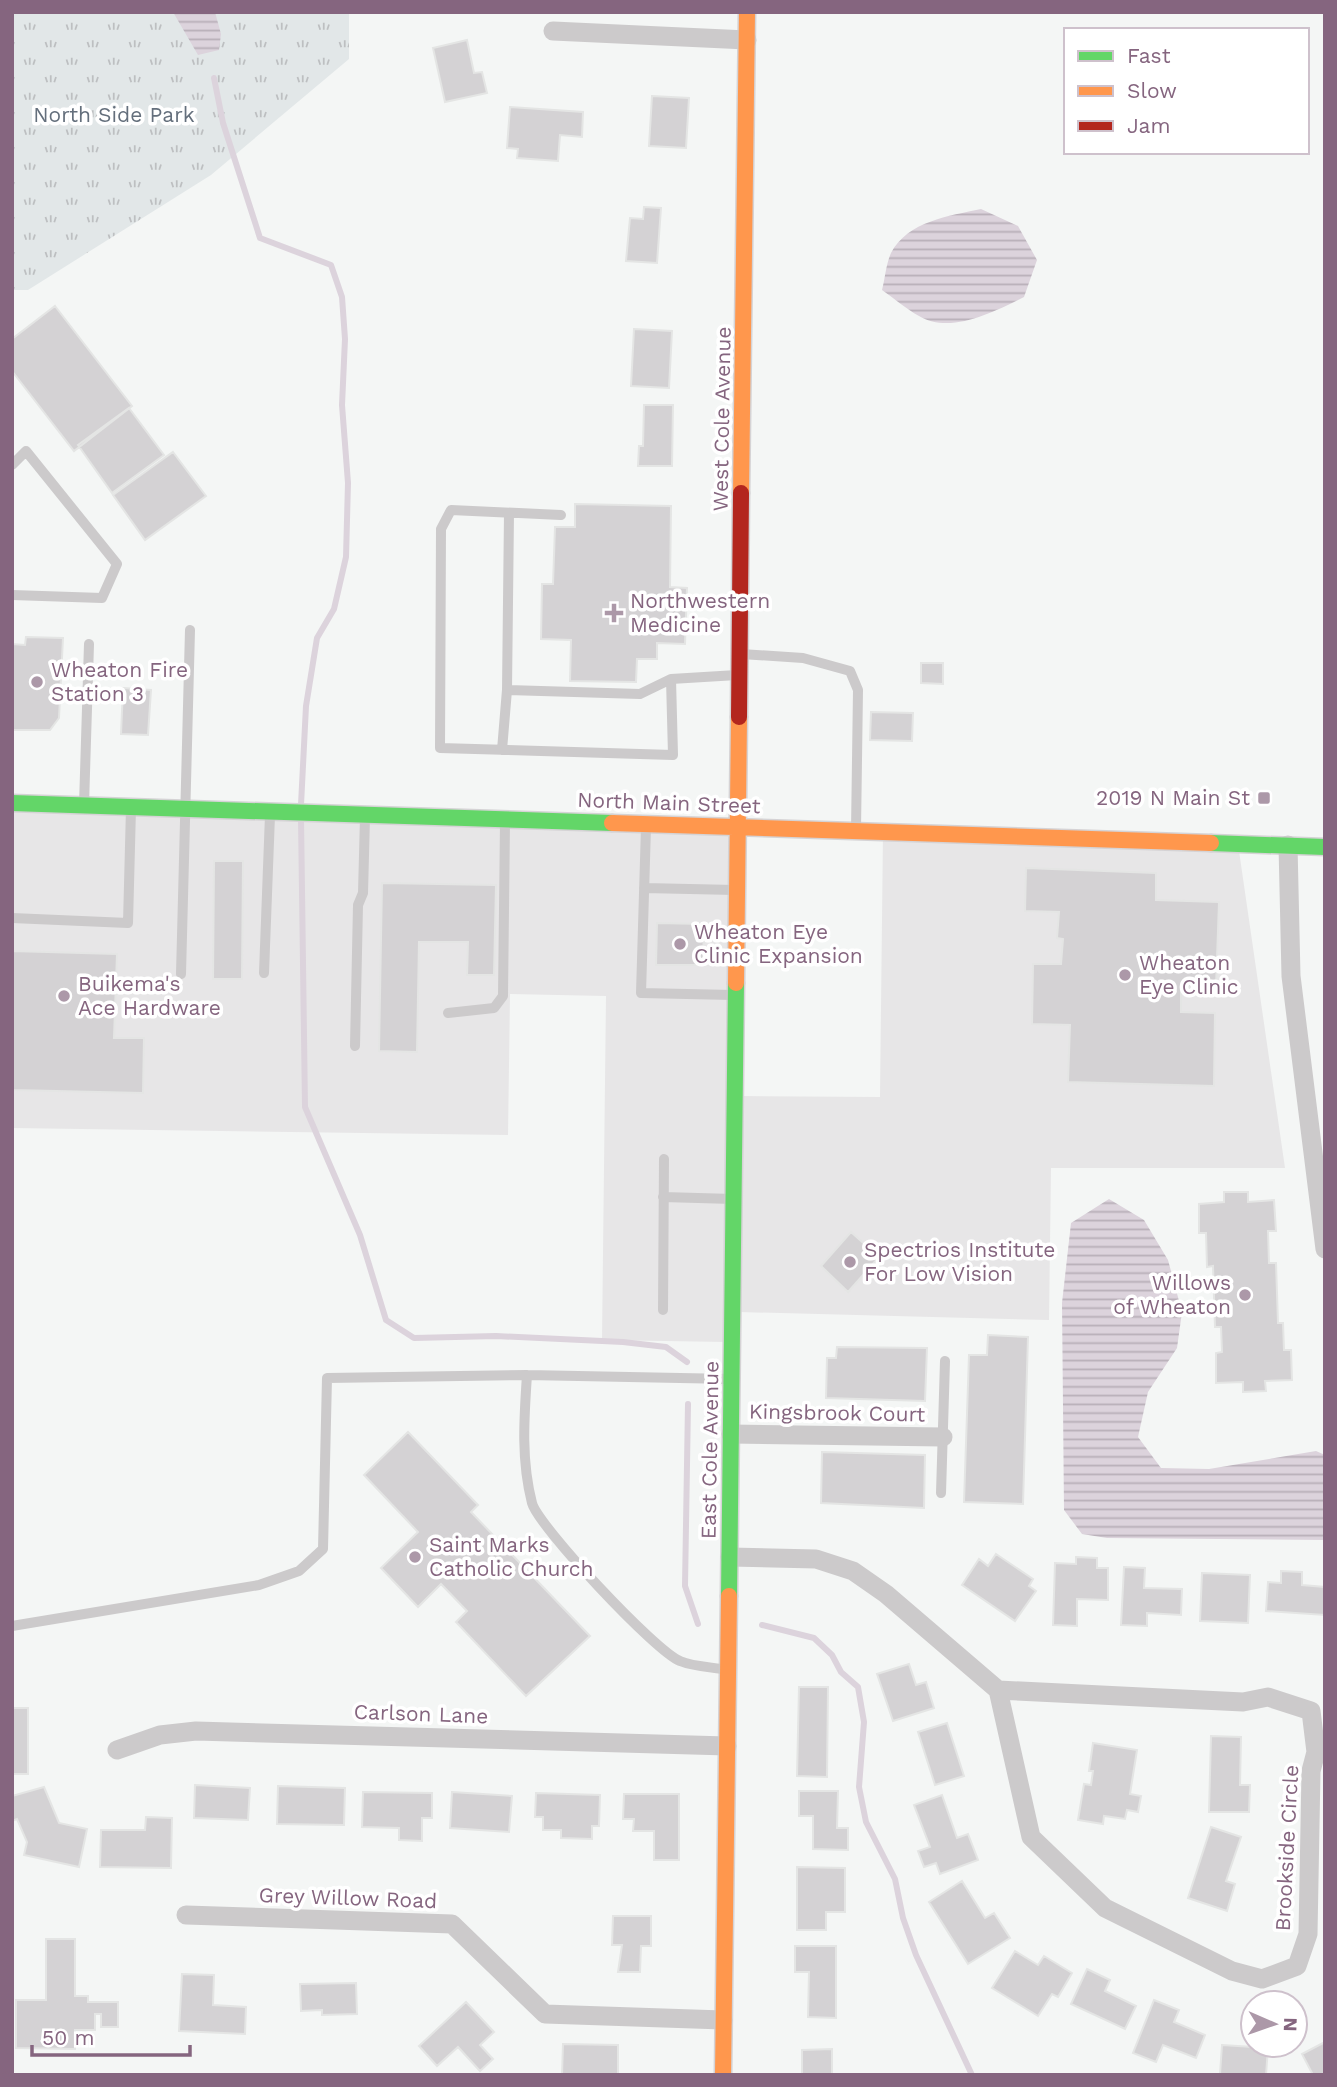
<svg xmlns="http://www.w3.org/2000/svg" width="1337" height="2087" font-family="'Work Sans',sans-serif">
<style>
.built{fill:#e7e6e7}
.grass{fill:url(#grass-tufts)}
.water{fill:url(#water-rules)}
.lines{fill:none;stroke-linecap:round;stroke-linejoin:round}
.stream{stroke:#dcd3dc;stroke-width:6}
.building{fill:#d4d2d4;stroke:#e4e5e4;stroke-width:2}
.fast-casing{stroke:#d5d3d5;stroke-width:19}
.slow-casing{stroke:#d5d3d5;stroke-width:19}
.jam-casing{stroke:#d5d3d5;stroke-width:19}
.lane{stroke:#cccacb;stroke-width:10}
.street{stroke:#cccacb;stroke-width:19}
.fast{stroke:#63d668;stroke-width:16}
.slow{stroke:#ff974d;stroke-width:16}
.jam{stroke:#b3261e;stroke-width:16}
.poi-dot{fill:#ac98a8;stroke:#fff;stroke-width:2.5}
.labels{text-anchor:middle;stroke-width:7;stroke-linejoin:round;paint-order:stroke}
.park-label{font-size:21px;fill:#646f7c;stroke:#fff}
.street-label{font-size:21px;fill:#85657f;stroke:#fff}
.poi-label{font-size:21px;fill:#85657f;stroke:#fff;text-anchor:start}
</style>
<defs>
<pattern id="grass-tufts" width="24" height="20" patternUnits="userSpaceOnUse" patternTransform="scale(1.75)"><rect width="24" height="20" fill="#e2e7e8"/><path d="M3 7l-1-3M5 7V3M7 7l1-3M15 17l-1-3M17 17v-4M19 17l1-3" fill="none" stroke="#bdbfc1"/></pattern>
<pattern id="water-rules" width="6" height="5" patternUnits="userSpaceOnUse" patternTransform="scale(1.75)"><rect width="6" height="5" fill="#dcd3dc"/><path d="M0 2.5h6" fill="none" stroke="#b8afb8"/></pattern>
</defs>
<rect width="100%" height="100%" fill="#f4f6f5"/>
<!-- built -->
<path class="built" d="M12 811 732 832 727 1342 602 1340 606 996 510 994 508 1135 12 1128Z
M883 832 1238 844 1285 1168H1051L1049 1320 739 1312 741 1096 880 1097Z"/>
<!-- grass -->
<path class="grass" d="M12 12H349V59L211 175 28 290H12Z"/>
<!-- water -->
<path class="water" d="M173 12H215L221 34 219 50 198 55Z
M981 209 1018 226 1037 260 1024 297C995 311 951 335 919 316 906 309 894 298 882 290 885 279 886 264 891 253 908 221 949 216 981 209Z
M1109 1199 1144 1220 1168 1260 1182 1312 1177 1348 1148 1392 1138 1437 1161 1468 1209 1469 1316 1451 1325 1455V1540L1107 1538 1082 1534 1064 1510 1062 1303 1071 1223Z"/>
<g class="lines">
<!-- stream -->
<path class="stream" d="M214 78 223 123 260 238 331 265 342 297 345 339 342 405 348 483 346 557 334 609 317 638 306 706 301 805
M301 819 305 1107 360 1235 386 1320 414 1338 496 1336 623 1342 666 1347 687 1362
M688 1404 685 1586 698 1624
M762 1625 814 1638 832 1655 841 1672 858 1687 864 1722 859 1787 866 1822 895 1879 903 1918 916 1955 972 2075"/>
</g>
<!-- building -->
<path class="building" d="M467 40 474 73 482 72 487 93 445 102 433 48Z
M652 96 689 98 686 148 649 146Z
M510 107 583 112 582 137 560 135 558 161 517 158 518 149 507 148Z
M644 207 661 208 657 263 626 261 630 218 643 219Z
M55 306 132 406 74 451 12 371V339Z
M634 329 672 331 669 388 631 386Z
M644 405H673L672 466H638L639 446H643Z
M129 408 164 455 112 493 78 445Z
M173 452 206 496 145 540 113 495Z
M575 504 671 506 670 587 687 588 685 644 657 643V659H637L636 682 570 681 571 640 541 639 542 584H553L555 527H575Z
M26 637 63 638 59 718 50 730H12V644L25 645Z
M921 663H943V684L921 683Z
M123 688 151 690 148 735 121 734Z
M871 712 913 713 912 741 870 740Z
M214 861H243L242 979H213Z
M1026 868 1156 873V900L1219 902 1216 987 1181 986V1012L1215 1013 1214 1086 1068 1082 1070 1025 1032 1024 1033 964H1061L1063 939 1057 938 1059 912 1025 911Z
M382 883 496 885 494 975H467L468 942H419L417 1052 379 1051Z
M657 923 704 924 703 965H656Z
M12 951 117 954 114 1038H144L143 1093 12 1090Z
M1224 1192H1248V1202L1274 1200 1276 1231H1268L1269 1263H1276L1278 1323H1283L1284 1350H1291L1292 1380 1265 1381 1266 1391 1243 1392V1382L1216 1383V1353L1222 1352 1221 1327H1215L1213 1266 1207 1267 1206 1233H1199V1204L1224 1202Z
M851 1232 879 1257 848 1292 821 1266Z
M988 1335 1028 1337 1023 1504 964 1502 969 1355H987Z
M837 1347 927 1348 925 1401 826 1398 827 1358H836Z
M408 1432 478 1505 471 1512 590 1636 526 1696 456 1622 467 1611 441 1584 418 1607 381 1568 418 1532 364 1475Z
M822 1452 925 1455 924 1508 821 1503Z
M996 1554 1033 1579 1029 1586 1036 1591 1015 1621 962 1585 979 1559 988 1566Z
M1076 1557 1097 1558V1568H1108V1600L1077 1599V1626L1053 1625 1055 1563 1076 1564Z
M1124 1567 1145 1568 1144 1588 1182 1589 1181 1615 1147 1613V1626L1121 1625Z
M1281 1571 1302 1572V1585L1325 1587V1615L1266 1611 1268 1582 1281 1583Z
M1202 1573 1250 1575 1248 1623 1200 1621Z
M909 1664 916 1685 926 1682 934 1708 893 1721 877 1674Z
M799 1687H828L827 1777 797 1776Z
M12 1708H28V1774H12Z
M947 1723 964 1776 935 1785 918 1732Z
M1211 1736 1241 1737 1240 1785H1250L1249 1812H1209Z
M1093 1743 1137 1750 1130 1794 1141 1796 1138 1812 1127 1810 1125 1819 1104 1816 1103 1824 1078 1820 1084 1784 1091 1785 1093 1771H1089Z
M195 1785 250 1788 248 1820 194 1818Z
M278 1786 345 1788 344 1825 277 1824Z
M44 1787 59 1823 87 1829 79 1867 24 1855 27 1842 17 1819 12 1821V1796Z
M799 1791H838L837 1828H848V1850L813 1849V1816H799Z
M363 1792 432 1793V1818H422V1841L399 1840V1828L362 1827Z
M452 1792 512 1796 509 1832 450 1828Z
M536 1793 600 1795 599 1826H592V1839L561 1838V1830H543V1817H535Z
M624 1794H679V1860H654V1831H633L634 1819H623Z
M942 1795 957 1838 968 1834 978 1860 940 1874 936 1863 924 1867 918 1851 930 1847 914 1805Z
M146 1817 172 1818 171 1868 100 1867 101 1830H145Z
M1211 1827 1241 1837 1226 1881 1235 1884 1227 1911 1188 1898Z
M797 1867 845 1868V1912H826V1930H797Z
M962 1881 985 1918 994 1913 1010 1938 968 1964 929 1902Z
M613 1916H651V1946H641L640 1972H618L622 1945H612Z
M46 1939H75V1996H88V2002H118V2027H101V2014H95V2030H75V2049L16 2048V2000H46Z
M795 1946H836V2018L808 2017 809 1972H795Z
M1015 1951 1038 1965 1044 1956 1072 1973 1058 1997 1052 1994 1038 2016 992 1988Z
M1087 1969 1110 1980 1105 1991 1136 2006 1125 2029 1071 2004Z
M182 1974 214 1975 213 2005 246 2007 245 2034 179 2031Z
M356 1983 357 2014 322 2015V2010L301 2011 300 1984Z
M1154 2000 1179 2010 1174 2022 1205 2035 1196 2058 1163 2045 1156 2062 1133 2053Z
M466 2002 494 2032 480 2045 493 2059 480 2071 458 2047 437 2066 419 2046Z
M1325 2042V2075H1313L1302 2054Z
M563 2044 618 2045V2075H562Z
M1222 2045 1268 2048 1266 2075 1220 2074Z
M832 2049V2075H802V2050Z"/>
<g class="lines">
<!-- fast casing -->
<g class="fast-casing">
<path id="fast" d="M12 803 612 823
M1211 843 1325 847
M729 1596 736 983"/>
</g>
<!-- slow casing -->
<g class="slow-casing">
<path id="slow" d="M741 493 747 12
M612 823 1211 843
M736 983 739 717
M723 2075 729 1596"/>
</g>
<!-- jam casing -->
<g class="jam-casing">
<path id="jam" d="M739 717 741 493"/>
</g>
<!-- lane -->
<path class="lane" d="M12 465 26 451 117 564 102 598 12 595
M561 515 451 510 441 529 440 748 673 755 671 679
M741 654 803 658 850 671 858 690 856 830
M507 690 640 694 671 679 737 675
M502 750 507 690 509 513
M84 805 89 644
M646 827 641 993 733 995
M644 888 735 890
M12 918 128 923 131 808
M264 973 270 815
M181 974 190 630
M448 1013 494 1008 503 996 505 822
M355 1046 358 905 363 893 365 817
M663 1197 733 1199
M663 1310 664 1159
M527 1375C524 1419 521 1460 532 1503 538 1526 656 1652 680 1661 694 1667 713 1667 728 1670
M941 1493 945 1361
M12 1626 259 1585 299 1571 323 1549 327 1378 527 1375 731 1379"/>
<!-- street -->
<path class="street" d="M553 31 747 40
M1288 845 1291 976 1325 1249
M731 1434 943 1437
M730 1557 816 1559 853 1571 886 1594 998 1690 1243 1702 1268 1697 1311 1711 1316 1752 1311 1771 1308 1934 1297 1966 1262 1979 1232 1971 1105 1908 1031 1837 998 1690
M117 1750 160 1735 196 1731 727 1746
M186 1915 452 1924 545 2014 723 2020"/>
<!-- fast -->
<use href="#fast" class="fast"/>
<!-- slow -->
<use href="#slow" class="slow"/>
<!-- jam -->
<use href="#jam" class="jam"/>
</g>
<!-- markers -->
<g class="poi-dot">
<path d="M610.5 602.5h7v7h7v7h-7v7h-7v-7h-7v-7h7z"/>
<circle cx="37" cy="682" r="7"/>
<rect x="1257" y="791" width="14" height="14" rx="3.5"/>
<circle cx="680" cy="944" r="7"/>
<circle cx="1125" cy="975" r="7"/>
<circle cx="64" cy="996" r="7"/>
<circle cx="850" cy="1262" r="7"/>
<circle cx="1245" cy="1295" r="7"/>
<circle cx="415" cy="1557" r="7"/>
</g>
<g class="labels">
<!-- park labels -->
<g class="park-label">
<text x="114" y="122">North Side Park</text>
</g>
<!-- street labels -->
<g class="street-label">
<text transform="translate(722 419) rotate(-89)" y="7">West Cole Avenue</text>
<text transform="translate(669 803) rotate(2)" y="7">North Main Street</text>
<text transform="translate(837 1413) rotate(1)" y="7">Kingsbrook Court</text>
<text transform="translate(710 1450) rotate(-89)" y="7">East Cole Avenue</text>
<text transform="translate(421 1714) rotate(2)" y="7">Carlson Lane</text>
<text transform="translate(1287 1848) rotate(-87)" y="7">Brookside Circle</text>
<text transform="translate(348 1898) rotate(2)" y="7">Grey Willow Road</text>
</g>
<!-- poi labels -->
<g class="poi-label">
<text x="630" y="608">Northwestern<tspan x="630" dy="24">Medicine</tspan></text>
<text x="51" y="677">Wheaton Fire<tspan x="51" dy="24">Station 3</tspan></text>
<text x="1250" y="805" text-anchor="end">2019 N Main St</text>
<text x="694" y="939">Wheaton Eye<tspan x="694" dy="24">Clinic Expansion</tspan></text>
<text x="1139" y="970">Wheaton<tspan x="1139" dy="24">Eye Clinic</tspan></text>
<text x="78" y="991">Buikema's<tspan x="78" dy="24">Ace Hardware</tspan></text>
<text x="864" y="1257">Spectrios Institute<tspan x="864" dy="24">For Low Vision</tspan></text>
<text x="1231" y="1290" text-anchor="end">Willows<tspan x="1231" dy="24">of Wheaton</tspan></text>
<text x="429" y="1552">Saint Marks<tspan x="429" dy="24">Catholic Church</tspan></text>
</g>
</g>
<!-- border -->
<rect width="1337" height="2087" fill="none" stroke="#85657f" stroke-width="28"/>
<!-- legend -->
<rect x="1064" y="28" width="245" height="126" fill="#ffffff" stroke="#cec1cc" stroke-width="2"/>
<rect x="1078" y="51" width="35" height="10" fill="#63d668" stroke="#cec1cc" stroke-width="2"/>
<text x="1127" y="63" font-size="21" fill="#85657f">Fast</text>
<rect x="1078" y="86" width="35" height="10" fill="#ff974d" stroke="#cec1cc" stroke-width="2"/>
<text x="1127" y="98" font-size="21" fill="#85657f">Slow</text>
<rect x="1078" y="121" width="35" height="10" fill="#b3261e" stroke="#cec1cc" stroke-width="2"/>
<text x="1127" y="133" font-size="21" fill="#85657f">Jam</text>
<!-- north arrow -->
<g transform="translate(1274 2024) rotate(92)"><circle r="33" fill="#ffffff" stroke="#cec1cc" stroke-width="2"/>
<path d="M0-5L12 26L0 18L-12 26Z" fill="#ac98a8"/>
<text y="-10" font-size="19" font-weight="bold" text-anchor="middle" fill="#85657f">N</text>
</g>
<!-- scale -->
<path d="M32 2045v10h158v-10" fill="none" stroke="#85657f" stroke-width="3.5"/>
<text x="42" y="2045" font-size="21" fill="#85657f" stroke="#ffffff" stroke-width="5" paint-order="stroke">50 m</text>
</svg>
